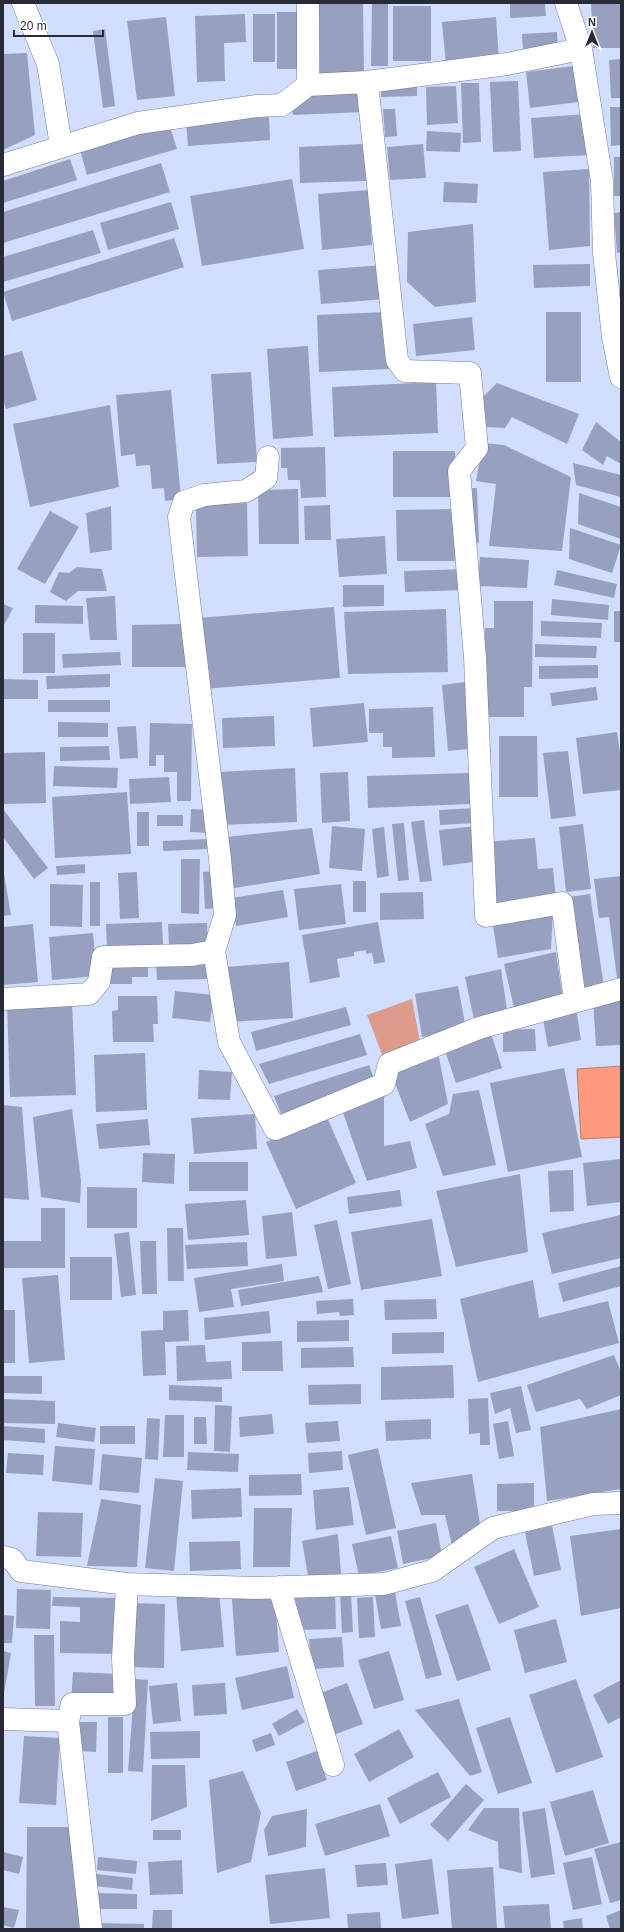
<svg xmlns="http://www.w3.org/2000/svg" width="624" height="1932" font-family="Arial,sans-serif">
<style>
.green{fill:#dd9c8b}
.water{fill:#ff9a81;stroke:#be796b}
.building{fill:#97a1bf}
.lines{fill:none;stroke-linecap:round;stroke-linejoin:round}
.street-casing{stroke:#737c99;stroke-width:23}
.street{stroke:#fff;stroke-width:22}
</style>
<rect width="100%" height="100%" fill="#d2defd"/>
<!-- green -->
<path class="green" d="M412 999 421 1047 385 1062 367 1015Z"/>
<!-- water -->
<path class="water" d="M621 1066V1137L581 1139 577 1069Z"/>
<!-- building -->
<path class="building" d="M319 3H363L364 74H320Z
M372 3H388V66H371Z
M510 3H545L546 16 510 18Z
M591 3H621V48H593Z
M393 6H431V61H393Z
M277 12H304V69H277Z
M245 14 246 42 224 43 225 81 197 82 195 16Z
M253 14H275V62H253Z
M166 17 175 96 137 100 127 21Z
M496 17 499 61 446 65 442 22Z
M105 29 115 106 103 108 93 31Z
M557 32 558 47 523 49 522 34Z
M27 53 35 135 3 150V54Z
M621 59V98H611L609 60Z
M574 66 579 102 530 108 526 72Z
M518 81 521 151 493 152 490 82Z
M381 83H417V96L381 97Z
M461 83H479L481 142 463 143Z
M456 86 458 123 427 125 426 87Z
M362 88 363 112 293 115 291 106 308 92Z
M610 107H621V145L611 146Z
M383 109H395L397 136 385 137Z
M587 114 590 155 534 158 531 118Z
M269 117 270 140 188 146 186 122Z
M169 124 177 149 87 175 80 150Z
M427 131 461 133 460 152 426 151Z
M364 144 366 181 300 183 299 147Z
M423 144 426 178 390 180 387 147Z
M614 157H621V196H614Z
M70 159 77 180 3 203V181Z
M161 163 170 192 3 243V212Z
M589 169 590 246 549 250 543 172Z
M292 179 304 249 202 266 190 196Z
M444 182 478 184 477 203 443 202Z
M368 190 372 245 322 250 318 194Z
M171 202 179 229 108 250 100 223Z
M621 212V252L617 253 614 213Z
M473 224 476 302 435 307 407 282 408 232Z
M93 230 101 253 3 282V257Z
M174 238 184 267 12 321 3 292Z
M590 264V286L534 288 533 265Z
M383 265 386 299 321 304 318 270Z
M386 312 389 369 319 372 317 315Z
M546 312H581V382H546Z
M472 317 475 350 416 356 413 324Z
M308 346 313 436 273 439 267 349Z
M22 351 37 400 6 409 3 399V356Z
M251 372 257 462 217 464 211 374Z
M436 382 438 433 334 437 332 387Z
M497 383 579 414 567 444 512 417 505 428 484 427 481 399Z
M171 390 181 499 165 501 164 488 152 489 150 465 136 466 135 454 121 456 116 395Z
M110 405 119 487 30 507 13 424Z
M596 422 621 442V464L607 456 603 465 582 450Z
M483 443 504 445 571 477 562 551 489 546 496 484 476 481Z
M325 447 326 497 301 498 300 480H288L287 468H281V448Z
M393 451H455V497H393Z
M573 463 621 475V497L576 485Z
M467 488H477L479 543H468Z
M298 489 299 544H259L258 490Z
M579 493 621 507V539L578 524Z
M247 503 248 556 197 557 196 505Z
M330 505 331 540H305L304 506Z
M111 506 112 550 90 553 86 513Z
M454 509 455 561H397L396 510Z
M50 511 79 527 45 584 17 569Z
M570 528 621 545 612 573 569 559Z
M385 536 387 574 339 577 336 539Z
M480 557 529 560 527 588 478 586Z
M77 567 102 569 107 591H78L66 601 50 592 59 572 69 573Z
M466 569V590L405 592 404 571Z
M557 570 617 584 614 598 554 585Z
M343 585H384V606L343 607Z
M115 596 117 640H90L86 598Z
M552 599 609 605 608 620 551 615Z
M494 601H533L532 687H524V717H484L485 628H494Z
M3 604 13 608 3 627Z
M35 605 83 606V624L35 623Z
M334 607 340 678 203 689 198 618Z
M446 609 448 672 348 674 344 612Z
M614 611H621V642H614Z
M541 621 602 623 601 638 541 636Z
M185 624 186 667H132V625Z
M23 633H55V673H23Z
M535 644 597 646 596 658 535 657Z
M120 652 121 665 63 668 62 654Z
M598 665V678L539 679V666Z
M110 674V687L47 689 46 676Z
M3 679 38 680V699H3Z
M473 681 478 748 448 751 442 685Z
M596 687 598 700 552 706 550 693Z
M48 700H110V712H48Z
M364 703 368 742 313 747 310 708Z
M433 707 435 757 392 758V747H383V733H369V709Z
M274 716 275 746 223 748 222 718Z
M58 722 108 723V737H58Z
M150 723 192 724 191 801H177V772H164V755H156V766H149Z
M136 726 138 758 120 759 117 727Z
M617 732 621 760V790L583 794 576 738Z
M499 736H537L538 797H499Z
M109 746 110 760 60 761V747Z
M568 751 576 816 551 819 543 753Z
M45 752 46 803 3 804V753Z
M54 766 118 768 117 788 53 786Z
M295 768 297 822 221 825 219 772Z
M348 772 350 821 322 823 320 773Z
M469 773 470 804 368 808 367 776Z
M169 777 171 802 130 804 129 779Z
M127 792 131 854 55 858 52 797Z
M476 808 477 823 440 825 439 810Z
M3 809 48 868 34 879 3 837Z
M191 809 208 810 207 833 190 832Z
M137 812H149V846H137Z
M157 815H183V826H157Z
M424 820 432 881 420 882 411 822Z
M404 823 409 880 398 881 392 824Z
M583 824 591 889 566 892 559 827Z
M332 826 365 829 362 871 329 868Z
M477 826 481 861 443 866 439 830Z
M384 827 389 876 377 878 372 829Z
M312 828 320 874 229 889 226 837Z
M535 838 538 869 553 868 556 899 496 904 484 842Z
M208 839V849L163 851V841Z
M181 859H200L199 914 181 913Z
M85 864V873L57 875 56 866Z
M3 868 11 915 3 916Z
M217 871 220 908 205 909 203 872Z
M137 872 139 918 120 919 118 873Z
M621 876V978H617L609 917 599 918 594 879Z
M353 881H366V912H353Z
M90 882H100V926H90Z
M50 884 83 885 82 927 50 926Z
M341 884 346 924 299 930 294 889Z
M283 890 288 917 236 926 231 898Z
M423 892 424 919 380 920V893Z
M590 894 604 987 583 990 569 897Z
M553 911 551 949 498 958 492 919Z
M162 922 163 946 107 948 106 924Z
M378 922 385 962 374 964 372 953 366 954V950L354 952V956L337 959 340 977 310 983 302 935Z
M207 923 208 944 169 945 168 924Z
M33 924 38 982 3 985V927Z
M93 933 97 976 52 980 49 937Z
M556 952 563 1000 515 1012 504 964Z
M209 960V979L157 980 156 961Z
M289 962 293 1018 230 1022 226 967Z
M107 967H148V977H132V984H107Z
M501 969 508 1017 475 1024 465 977Z
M458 986 466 1029 422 1037 415 994Z
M175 991 214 995 210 1022 172 1018Z
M118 996H157L158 1024H153L154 1042H113L112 1011 118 1010Z
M621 999V1045L596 1046 593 1000Z
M72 1000 76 1095 10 1097 7 1002Z
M346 1007 351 1025 256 1051 251 1032Z
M576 1008 581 1040 548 1047 542 1013Z
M535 1029 536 1051 503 1052V1030Z
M490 1030 502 1068 456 1083 443 1045Z
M360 1034 367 1055 269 1084 259 1064Z
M145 1053 147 1110 96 1112 94 1055Z
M439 1057 448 1104 410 1122 391 1073Z
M369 1065 375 1081 283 1119 274 1096Z
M564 1068 582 1157 508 1172 490 1083Z
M199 1070 232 1072 230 1100 198 1099Z
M384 1089V1146L410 1141 417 1168 367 1181 341 1107Z
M479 1090 496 1165 443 1176 425 1124 449 1114 453 1094Z
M3 1105 22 1107 29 1200 3 1198Z
M72 1109 81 1181 80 1203 41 1197 33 1117Z
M255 1114 257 1149 194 1154 191 1118Z
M326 1115 356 1183 296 1209 266 1142Z
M148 1119 150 1145 99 1149 96 1124Z
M143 1153 175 1154 174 1184 142 1182Z
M621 1159V1202L587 1206 583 1163Z
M189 1162H248V1191H189Z
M573 1170 574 1211 550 1212 548 1171Z
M520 1174 528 1252 456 1267 436 1191Z
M87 1187 137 1188V1228H87Z
M400 1190 402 1206 349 1214 347 1197Z
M246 1200 249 1235 188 1240 185 1204Z
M41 1208H65V1268H3V1241H41Z
M292 1212 297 1256 266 1259 262 1216Z
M621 1215V1258L552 1274 542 1233Z
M432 1219 442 1276 361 1290 351 1232Z
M337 1220 351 1284 328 1289 314 1225Z
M167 1228H183L184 1281H168Z
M129 1232 136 1295 121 1297 114 1234Z
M140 1241H156L157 1294H142Z
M247 1242 248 1266 187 1269 185 1245Z
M70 1257H112V1300H70Z
M282 1264 284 1281 231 1289 234 1307 199 1312 194 1278Z
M621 1266V1286L563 1302 558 1283Z
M58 1275 65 1360 29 1363 22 1278Z
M319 1276 323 1292 241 1306 238 1290Z
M533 1280 539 1318 608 1301 619 1343 478 1382 460 1299Z
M353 1299 354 1315 340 1316 339 1312 317 1314 316 1301Z
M436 1299 437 1319 385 1320 384 1300Z
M3 1310H15V1363H3Z
M188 1310 189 1341 165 1342 166 1375 143 1376 141 1331 163 1330V1311Z
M269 1311 271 1333 205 1340 204 1318Z
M349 1320V1341L297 1342V1321Z
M444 1332V1353L392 1354V1333Z
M282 1341 283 1371H242V1342Z
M205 1345 206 1362 231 1361 232 1379 177 1381 176 1346Z
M353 1347 354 1367 301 1368V1348Z
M614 1355 621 1372V1395L587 1409 580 1399 536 1412 527 1385Z
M453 1365 454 1398 381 1400V1367Z
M3 1376H42V1394L3 1393Z
M361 1384V1404L309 1405 308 1385Z
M169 1385 222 1387V1402L169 1400Z
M521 1386 531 1430 516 1433 510 1408 495 1414 490 1393Z
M488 1398 490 1445H480V1433L469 1434 468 1399Z
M3 1399 55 1401V1424L3 1423Z
M215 1405 232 1406 230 1452 214 1451Z
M621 1409V1489L547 1501 540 1427Z
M272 1414 274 1434 240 1437 239 1417Z
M165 1415H184V1457H163Z
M194 1417H206L207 1444H194Z
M147 1418 160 1419 158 1460 145 1459Z
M431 1419V1439L386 1441 385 1421Z
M338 1421 340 1441 307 1443 305 1423Z
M508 1421 514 1456 499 1459 493 1424Z
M58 1423 96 1428 94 1442 56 1437Z
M3 1426 45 1429V1443L3 1440Z
M100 1426H135V1444H100Z
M55 1446 95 1449 92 1485 52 1481Z
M378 1448 396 1528 366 1535 348 1455Z
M342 1451 343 1470 309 1473 308 1453Z
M188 1452 239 1454 238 1472 187 1470Z
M8 1453 44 1455 43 1475 6 1473Z
M102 1454 142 1458 139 1493 99 1490Z
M301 1474 302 1495 249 1496V1475Z
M472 1474 480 1524 452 1545 445 1515H421L411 1483Z
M155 1478 183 1481 174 1571 145 1568Z
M534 1483V1511H497V1484Z
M349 1487 354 1525 316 1530 313 1490Z
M241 1488 242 1517 192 1519 191 1490Z
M101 1499 141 1505 137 1567 87 1566Z
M254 1508H292L290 1567H253Z
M38 1512 83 1513 81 1557 36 1556Z
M436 1523 442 1556 403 1564 397 1531Z
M552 1526 561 1570 534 1576 525 1532Z
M621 1529V1608L581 1616 570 1536Z
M338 1534 341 1574 308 1576 302 1541Z
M391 1536 398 1568 359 1576 352 1544Z
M240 1541 241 1569 190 1571 189 1542Z
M514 1549 539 1607 499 1624 474 1567Z
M17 1589 51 1590 50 1629 16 1628Z
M335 1590 336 1629 296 1630 295 1591Z
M219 1591 224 1647 181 1651 176 1594Z
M351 1592 353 1632 342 1633 340 1593Z
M395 1592 401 1626 381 1629 375 1595Z
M275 1595 279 1652 236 1656 232 1599Z
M53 1597 122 1598 121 1654 60 1653V1621L80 1622V1607L52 1606Z
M373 1597 375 1637 359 1638 357 1598Z
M420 1597 442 1675 426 1679 405 1601Z
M130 1603 165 1604 164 1668 128 1667Z
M468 1604 491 1670 457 1681 435 1615Z
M3 1615 14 1616 12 1643H3Z
M556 1619 567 1662 525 1673 514 1630Z
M34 1635H54L55 1706H35Z
M342 1637 344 1667 311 1669 309 1639Z
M3 1651 11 1653 4 1693H3Z
M389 1651 404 1700 374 1709 358 1660Z
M287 1666 294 1698 242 1710 235 1678Z
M73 1672 120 1674 118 1704 71 1702Z
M135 1679 148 1680 143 1772 128 1771Z
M576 1679 603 1757 556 1773 529 1695Z
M621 1680V1717L608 1724 593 1695Z
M177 1683 181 1721 153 1724 149 1686Z
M225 1683 227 1714 194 1716 192 1685Z
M347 1683 363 1724 333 1735 318 1694Z
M459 1699 482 1772 470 1776 415 1710Z
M297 1709 305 1722 279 1736 272 1724Z
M108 1717H123V1773H108Z
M510 1717 532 1783 498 1794 476 1728Z
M78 1722H97L96 1752 77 1751Z
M399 1729 414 1757 369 1782 354 1754Z
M200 1731V1758L151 1759 150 1732Z
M271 1733 275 1745 256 1752 252 1740Z
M24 1736 60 1738 56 1805 19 1803Z
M317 1751 327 1780 296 1791 286 1762Z
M152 1765H185L187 1807 151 1821Z
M243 1771 261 1813 251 1862 217 1873 209 1780Z
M438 1772 451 1797 400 1824 387 1798Z
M466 1784 484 1800 448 1841 430 1825Z
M593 1790 609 1843 565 1856 550 1802Z
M380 1804 390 1836 325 1856 315 1824Z
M484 1808H519L522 1873 499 1868 498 1842 468 1830Z
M545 1808 555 1874 531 1878 522 1812Z
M307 1809 306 1847 268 1856 264 1830 272 1816Z
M27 1827H79V1929H26Z
M153 1830H181V1840H153Z
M621 1842V1900L610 1903 594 1849Z
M3 1852 23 1857 19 1874 3 1870Z
M98 1857 137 1861 136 1874 97 1870Z
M592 1857 602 1904 573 1910 563 1863Z
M432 1859 439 1914 402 1919 395 1864Z
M182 1860 183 1894 150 1895 148 1862Z
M386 1863 388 1885 357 1887 355 1865Z
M493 1867 497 1929H452L447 1870Z
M325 1868 330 1918 270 1924 265 1875Z
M95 1874 133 1878 132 1890 93 1886Z
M96 1893 137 1894V1909H95Z
M549 1904 551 1929H505L503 1906Z
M3 1907 19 1910 14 1928 3 1925Z
M153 1910H172V1929H152Z
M621 1910V1929H610L606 1916Z
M380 1912 381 1929H348L347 1914Z
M582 1918 583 1929H564L563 1921Z
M93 1923 144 1924V1929H93Z"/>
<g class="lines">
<!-- street casing -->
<g class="street-casing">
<path id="street" d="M23 3 48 64 61 146
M308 3V85
M581 49 602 181 604 253 613 337 621 377
M367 82 397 360 405 371 470 373 477 448 459 471 475 657 486 916 562 903 575 1001
M3 165 138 123 257 106 282 105 308 85 367 82 507 64 581 49 566 3
M268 457 266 478 246 491 204 495 184 502 179 517 220 859 225 915 214 951 229 1042 275 1129 384 1084 389 1064 479 1028 621 989
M3 999 89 994 99 982 103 957 192 955 214 951
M3 1557 12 1559 21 1571 127 1584 255 1588 384 1584 432 1571 493 1528 593 1504 621 1503
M279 1587 333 1765
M3 1719 68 1721 91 1929
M68 1721 72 1704H125L123 1658 127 1584"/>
</g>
<!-- street -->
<use href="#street" class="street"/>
</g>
<!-- border -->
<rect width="624" height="1932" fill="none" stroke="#272b37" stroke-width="8"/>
<!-- north arrow -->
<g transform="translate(592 32)" stroke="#ffffff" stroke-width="3" paint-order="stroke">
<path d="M0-3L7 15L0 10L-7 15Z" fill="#272b37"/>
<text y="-6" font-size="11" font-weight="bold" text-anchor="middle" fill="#272b37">N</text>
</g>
<!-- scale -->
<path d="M14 30v6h89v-6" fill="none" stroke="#272b37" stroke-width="2"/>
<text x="20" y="30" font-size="12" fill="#272b37" stroke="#ffffff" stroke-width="3" paint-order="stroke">20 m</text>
</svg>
